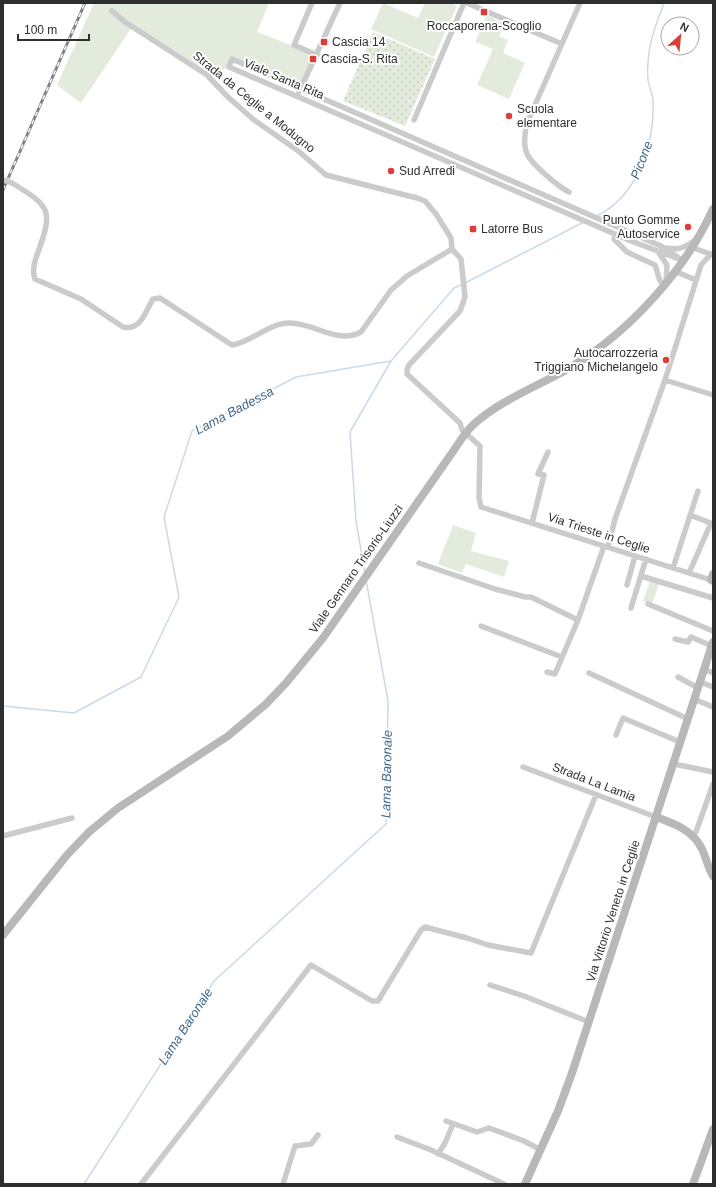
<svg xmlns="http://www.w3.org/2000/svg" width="716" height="1187" font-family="Arial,sans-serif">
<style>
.green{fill:#e3ebdc}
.park{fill:url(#park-dots)}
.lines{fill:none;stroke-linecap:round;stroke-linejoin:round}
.stream{stroke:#cadae9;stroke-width:1.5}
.street{stroke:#cbcbcb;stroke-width:5.5}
.secondary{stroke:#b8b8b8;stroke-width:8}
.rail-casing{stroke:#838383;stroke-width:3}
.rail{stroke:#fff;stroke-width:1.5;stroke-dasharray:4.5;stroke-linecap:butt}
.street-bridge{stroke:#cbcbcb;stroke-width:5.5}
.poi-dot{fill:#db3d3a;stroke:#fff;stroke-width:1.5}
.labels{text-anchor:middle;stroke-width:4;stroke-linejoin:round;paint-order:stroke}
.poi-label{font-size:12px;fill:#2e2e2e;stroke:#fff;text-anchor:start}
.street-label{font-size:12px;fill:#2e2e2e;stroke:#fff}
.water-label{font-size:13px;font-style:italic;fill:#41688b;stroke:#fff}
</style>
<defs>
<pattern id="park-dots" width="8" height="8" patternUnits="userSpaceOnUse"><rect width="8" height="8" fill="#e3ebdc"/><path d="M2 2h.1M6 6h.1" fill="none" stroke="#c3cabd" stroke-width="1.8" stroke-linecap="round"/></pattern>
</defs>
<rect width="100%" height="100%" fill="#fff"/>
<!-- green -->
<path class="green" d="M94 3H269L257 32 317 55 301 89 233 59 229 67 207 75 132 27 81 103 57 85Z
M383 3 418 18 425 3H450L457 6 434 57 371 29Z
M487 15 504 24 499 36 508 40 503 53 525 63 509 99 477 85 493 49 475 42Z
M453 525 476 533 471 551 509 561 504 577 466 564 462 573 438 564Z
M650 581 659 584 652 604 643 601Z"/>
<!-- park -->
<path class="park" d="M373 32 435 59 405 126 343 101Z"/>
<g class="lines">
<!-- stream -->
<path class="stream" d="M597 216C637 196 655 144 653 101 653 94 649 87 648 80 647 72 648 61 649 53 651 36 658 19 664 3
M465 283 584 222
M365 573 356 521 350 432 391 361 454 288 461 285
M3 706 74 713 141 677 179 597 164 517 192 431 296 377 391 361
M84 1184 214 981 386 824 388 701 366 580"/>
<!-- street -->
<path class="street" d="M312 3 294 45 317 55
M467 3 562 44
M112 11 125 22 207 75 228 97 254 120 297 150 326 175 417 198 425 201 436 214 451 238 452 249 461 259 465 297 460 311 409 365 407 369V374L460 423 462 430 480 446 479 498 481 507 711 580
M232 59 661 246 682 260 631 241 229 67Z
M299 92 340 3
M414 120 464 3
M12 183C52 207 53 211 37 255 34 263 32 271 35 279L81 299 123 327C141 331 145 312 153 299L160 298 232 345C252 342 269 323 289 323 313 322 337 345 361 332L391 290 407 276 452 249
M569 192C559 187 529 163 526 151 523 142 525 132 527 123L580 3
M614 239 627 252 655 265 660 281 664 285
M691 247 713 255
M667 248C679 250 684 248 694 241
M659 253 667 265 666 282
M674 271 696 280
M665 380 713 395
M690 515 713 524
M532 523 544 475 538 474 548 452
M608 547 615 519 665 380 701 265 711 254
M419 563 495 589 525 597H531L578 620
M673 568 698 491
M689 573 711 523
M641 576 713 598
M627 585 635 556
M648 604 713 631
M631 608 646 559
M481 626 562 657
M675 639 688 642 691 637 712 646
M704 669 713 673
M547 672 555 674 578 620 604 546
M589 673 688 719
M678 677 698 688
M700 682 713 687
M694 699 713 707
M616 735 623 718 680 742
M674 764 713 772
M523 767 656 817
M692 835 696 832 713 784
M3 836 72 818
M490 985 524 996 589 1022
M446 1121 477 1132 489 1128 524 1141 541 1150
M397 1137 431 1150 504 1184
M438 1154 445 1143 453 1124
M141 1184 311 965 372 1001H378L421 930 425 927 467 938 488 945 531 953 596 795
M283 1184 295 1146 311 1144 318 1135"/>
<!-- secondary -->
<path class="secondary" d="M713 574 711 580 713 581
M656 817C675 824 693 830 702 849 706 858 708 867 713 876
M3 935 67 855 89 832 118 808 228 736 266 704 286 683 323 638 454 450C460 441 466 431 474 424 502 399 539 386 571 367 629 332 685 271 713 209
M525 1184 558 1111 572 1073 713 642
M693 1184 713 1129"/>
<!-- rail casing -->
<g class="rail-casing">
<path id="rail" d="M3 190 85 3"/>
</g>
<!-- rail -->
<use href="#rail" class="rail"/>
<!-- street-bridge -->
<path class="street-bridge" d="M4 180 12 183"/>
</g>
<!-- markers -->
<g class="poi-dot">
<rect x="480" y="8" width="8" height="8" rx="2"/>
<rect x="320" y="38" width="8" height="8" rx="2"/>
<rect x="309" y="55" width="8" height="8" rx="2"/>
<circle cx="509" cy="116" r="4"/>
<circle cx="391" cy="171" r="4"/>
<circle cx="688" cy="227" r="4"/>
<rect x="469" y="225" width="8" height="8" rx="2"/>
<circle cx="666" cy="360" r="4"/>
</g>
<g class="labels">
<!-- poi labels -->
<g class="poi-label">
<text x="484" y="30" text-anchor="middle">Roccaporena-Scoglio</text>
<text x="332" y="46">Cascia 14</text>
<text x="321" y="63">Cascia-S. Rita</text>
<text x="517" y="113">Scuola<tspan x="517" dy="14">elementare</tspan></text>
<text x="399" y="175">Sud Arredi</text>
<text x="680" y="224" text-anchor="end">Punto Gomme<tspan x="680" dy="14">Autoservice</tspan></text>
<text x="481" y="233">Latorre Bus</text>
<text x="658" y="357" text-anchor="end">Autocarrozzeria<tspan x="658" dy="14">Triggiano Michelangelo</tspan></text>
</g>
<!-- street labels -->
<g class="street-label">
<text transform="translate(284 79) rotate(23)" y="4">Viale Santa Rita</text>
<text transform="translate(254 102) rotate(39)" y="4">Strada da Ceglie a Modugno</text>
<text transform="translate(599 533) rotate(18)" y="4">Via Trieste in Ceglie</text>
<text transform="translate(356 569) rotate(-55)" y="4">Viale Gennaro Trisorio-Liuzzi</text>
<text transform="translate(594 782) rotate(21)" y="4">Strada La Lamia</text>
<text transform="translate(613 911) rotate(-72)" y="4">Via Vittorio Veneto in Ceglie</text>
</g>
<!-- water labels -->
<g class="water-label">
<text transform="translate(641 160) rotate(-69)" y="5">Picone</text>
<text transform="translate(234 410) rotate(-28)" y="5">Lama Badessa</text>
<text transform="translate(386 774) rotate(-89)" y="5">Lama Baronale</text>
<text transform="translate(185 1026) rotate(-57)" y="5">Lama Baronale</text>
</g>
</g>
<!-- border -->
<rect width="716" height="1187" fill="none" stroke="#2e2e2e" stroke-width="8"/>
<!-- north arrow -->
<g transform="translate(680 36) rotate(27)"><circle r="19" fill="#ffffff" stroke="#ababab"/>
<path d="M0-3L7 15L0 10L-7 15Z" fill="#db3d3a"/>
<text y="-6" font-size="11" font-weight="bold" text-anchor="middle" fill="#2e2e2e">N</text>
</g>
<!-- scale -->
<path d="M18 34v6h71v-6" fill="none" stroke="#2e2e2e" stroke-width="2"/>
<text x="24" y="34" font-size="12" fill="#2e2e2e" stroke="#ffffff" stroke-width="3" paint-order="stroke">100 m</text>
</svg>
